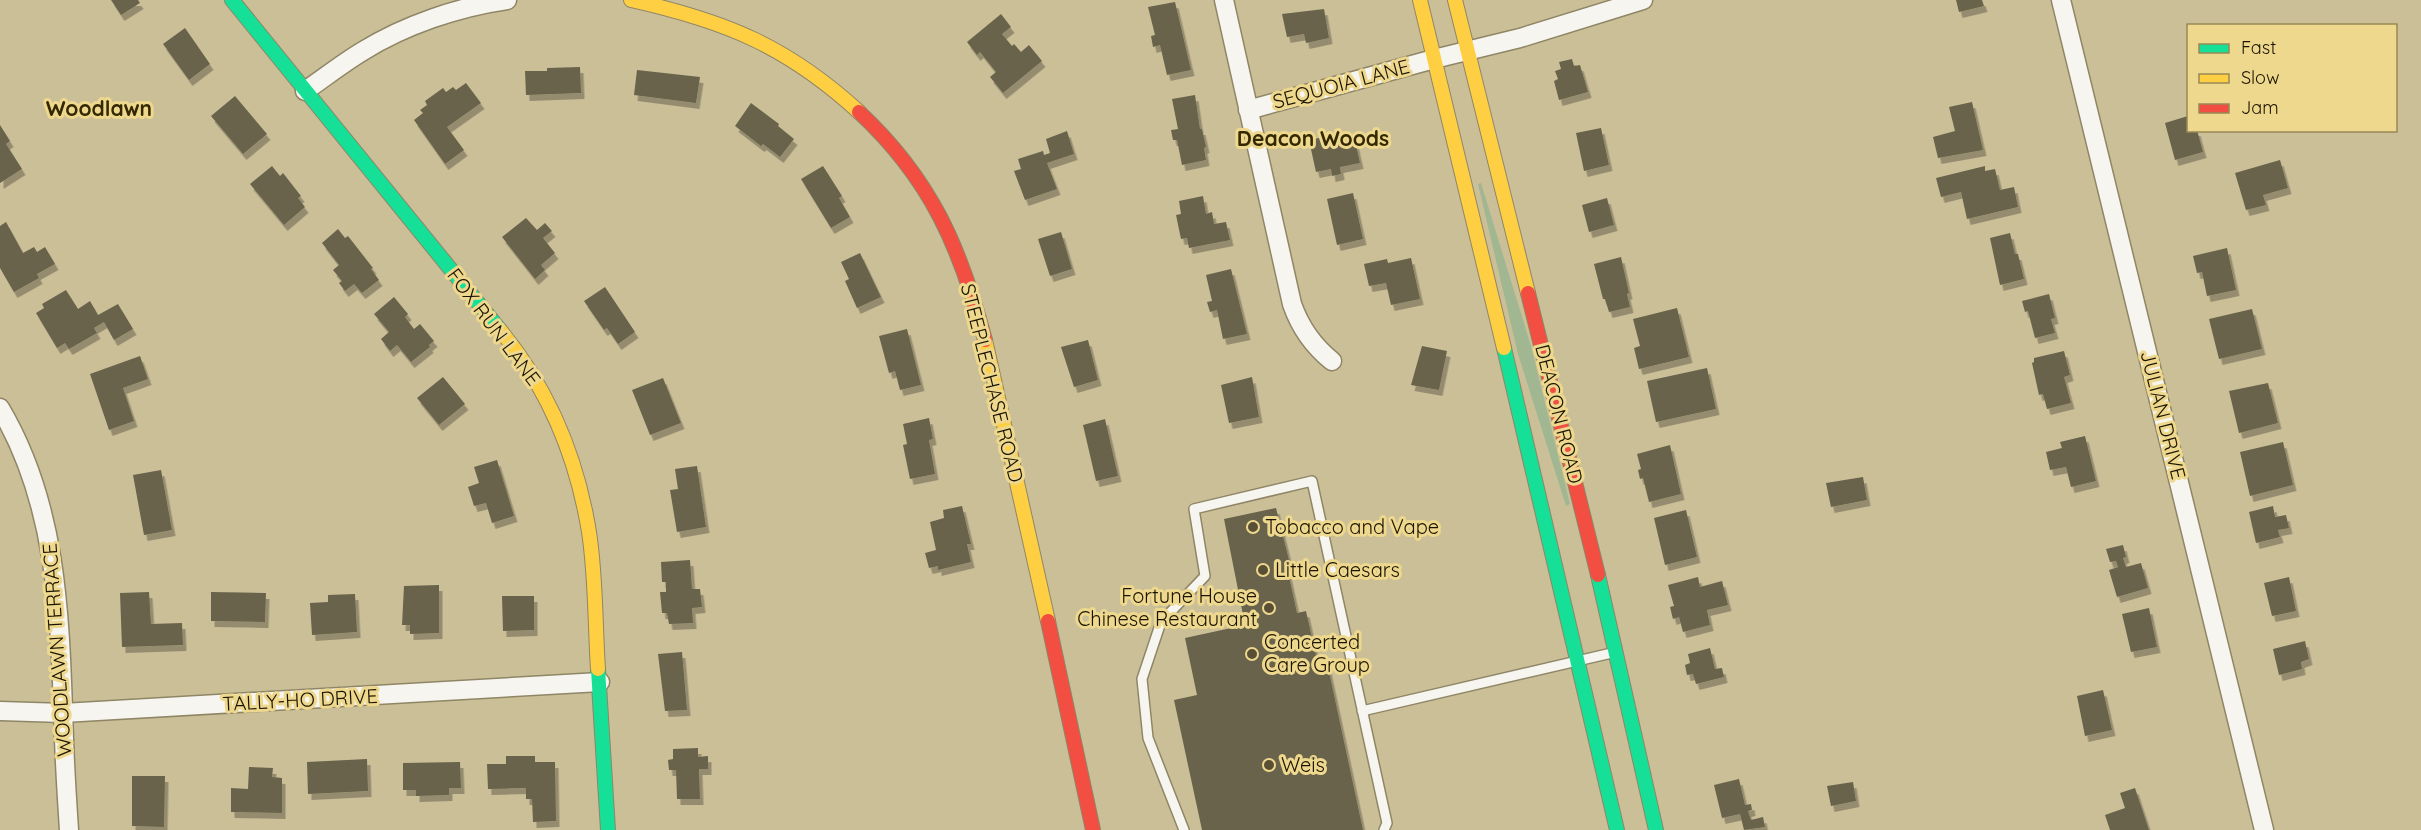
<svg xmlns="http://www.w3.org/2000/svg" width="2421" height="830" font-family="Quicksand,sans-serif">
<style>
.green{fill:#a1b792}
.building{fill:#69634b;filter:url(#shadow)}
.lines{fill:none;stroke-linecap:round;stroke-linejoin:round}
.lane-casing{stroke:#8f8666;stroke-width:12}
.street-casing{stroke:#8f8666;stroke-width:21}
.fast-casing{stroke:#8f8666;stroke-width:16}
.slow-casing{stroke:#8f8666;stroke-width:16}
.jam-casing{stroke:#8f8666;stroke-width:16}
.lane{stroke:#f7f5f0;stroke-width:9}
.street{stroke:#f7f5f0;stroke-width:18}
.fast{stroke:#16e098;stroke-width:14}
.slow{stroke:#ffcf43;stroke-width:14}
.jam{stroke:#f24e42;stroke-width:14}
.poi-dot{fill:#584f35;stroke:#eed88e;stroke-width:2}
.labels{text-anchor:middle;stroke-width:6;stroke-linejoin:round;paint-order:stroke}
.street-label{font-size:20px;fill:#1a1300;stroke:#eed88e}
.poi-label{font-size:20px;fill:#1a1300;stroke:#eed88e;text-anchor:start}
.neighbourhood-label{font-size:21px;font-weight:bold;fill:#332800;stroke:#eed88e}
</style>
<defs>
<filter id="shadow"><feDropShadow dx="3.5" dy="6" stdDeviation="0" flood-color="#0004"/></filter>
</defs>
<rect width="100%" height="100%" fill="#cbbf98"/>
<!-- green -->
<path class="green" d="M1481 183 1531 346 1570 504 1566 506 1518 354 1478 184Z"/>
<!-- building -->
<path class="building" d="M111 0H138L140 3 121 15Z
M1956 0H1982L1984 6 1959 12Z
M1175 2 1191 70 1167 75 1160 45 1153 47 1151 36 1155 35 1148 7Z
M1324 9 1329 38 1306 43 1304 34 1287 37 1282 14Z
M1001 14 1011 27 1002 34 1012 46 1014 44 1021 52 1029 45 1042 61 1003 93 990 77 996 72 980 52 977 55 967 42Z
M185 28 210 64 189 80 163 44Z
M1572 59 1574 66 1580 65 1588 92 1559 100 1554 81 1558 79 1555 71 1561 69 1559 62Z
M580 67 581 93 526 95 525 71H547V68Z
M637 70 700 77 696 103 634 95Z
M466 83 481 103 447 127 464 150 445 164 414 120 423 113 420 110 427 105 425 101 443 88 446 92 453 87 456 90Z
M1195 95 1200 129H1202L1206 147 1204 148 1206 160 1182 165 1177 140H1173L1171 130 1178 129 1172 99Z
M235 96 267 134 243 154 211 116Z
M1972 102 1983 150 1938 158 1933 137 1955 131 1949 107Z
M751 103 779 124 778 126 794 139 780 157 763 144 761 146 735 126Z
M2188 116V130H2197L2203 152 2175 160 2165 123Z
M0 125 10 141 6 144 22 169 0 183Z
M1601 128 1609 165 1584 171 1576 133Z
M1067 131 1074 154 1047 163 1057 189 1025 200 1014 171 1021 169 1018 159 1043 151 1044 155 1050 153 1046 139Z
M1334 135 1335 140 1354 136 1360 163 1340 167 1341 174 1332 176 1331 169 1316 172 1309 140Z
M2280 160 2288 188 2263 195 2266 205 2246 210 2235 173Z
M272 166 280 176 283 173 301 196 298 198 305 207 284 225 250 184Z
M823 166 842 196 839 198 850 217 831 228 801 179Z
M1985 166V171L1995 169 2000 190 2014 187 2018 207 1967 219 1961 192 1941 197 1936 178Z
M1353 193 1363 239 1337 245 1327 199Z
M1203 196 1206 214 1212 212 1214 224 1226 222 1230 240 1189 248 1187 238 1181 239 1176 215 1181 214 1179 201Z
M1607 198 1614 225 1589 232 1582 205Z
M526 218 537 230 545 223 552 231 543 238 555 253 541 265 545 270 535 279 502 237Z
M6 222 23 253 34 247 37 252 45 247 55 264 37 274 39 278 14 292 0 268V226Z
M338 229 345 238 348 236 373 268 371 269 379 280 362 293 354 284 345 291 339 283 342 281 333 270 339 265 322 243Z
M1061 232 1072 269 1050 276 1038 239Z
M2010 233 2015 254H2018L2024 279 2000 285 1990 238Z
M2227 248 2236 290 2207 296 2202 272 2197 273 2193 256Z
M860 253 881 297 857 308 845 281 849 279 841 262Z
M1621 257 1629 293 1627 294 1630 307 1609 312 1605 299H1603L1594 264Z
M1411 258 1420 299 1391 305 1386 283 1369 286 1364 264 1387 259 1388 263Z
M1231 269 1247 334 1223 339 1217 310 1210 312 1207 302 1212 301 1206 275Z
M605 287 635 332 618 344 607 328 604 330 584 301Z
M66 290 78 309 90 301 98 315 118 304 133 329 114 340 104 322 94 328 97 333 69 349 65 343 57 348 36 313 44 308 42 304Z
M2049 294 2055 318 2051 319 2055 333 2035 338 2028 311 2025 312 2022 301Z
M394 297 408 314 405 317 414 329 420 324 434 341 429 345 430 347 411 362 397 345 390 351 381 339 389 332 374 314Z
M1677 308 1689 357 1639 369 1634 348 1640 346 1633 319Z
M2252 309 2262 349 2219 359 2209 319Z
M907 329 921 385 900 390 895 371 889 373 879 336Z
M1088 340 1098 380 1074 387 1061 347Z
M1422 346 1447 351 1439 390 1411 385Z
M2064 351 2070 375 2064 377 2071 403 2047 409 2043 394 2039 395 2032 363 2034 362V358Z
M140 356 148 379 123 388 134 421 109 430 90 374Z
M1707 368 1716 409 1656 422 1647 381Z
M443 377 465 404 439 425 417 398Z
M1252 377 1259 417 1229 423 1221 385Z
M663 378 681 423 650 435 632 390Z
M2268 383 2278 423 2239 433 2229 391Z
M929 418 933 439 929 440 935 474 910 479 903 445 907 444 903 424Z
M1105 419 1118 476 1096 481 1083 425Z
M2085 436 2096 481 2071 487 2066 467 2050 470 2046 452 2062 448 2060 442Z
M2283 442 2293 485 2250 496 2240 452Z
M1670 445 1681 494 1649 502 1643 478 1640 479 1638 470 1641 469 1637 454Z
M497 460 514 516 492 523 486 503 474 506 468 487 479 483 474 467Z
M697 466 706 527 677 532 670 490 678 489 675 469Z
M161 470 172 530 144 535 133 475Z
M1863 477 1867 500 1831 507 1826 483Z
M962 506 971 544H967L971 562 938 570V566L929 568 925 553 936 550 930 522 944 518 943 510Z
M2273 506 2275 517 2286 515 2289 528 2278 530 2280 537 2256 543 2249 512Z
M1276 508 1292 572H1288L1297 613 1306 611 1319 669 1328 667 1363 830H1202L1174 700 1197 695 1185 638 1245 625 1224 519Z
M1686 510 1697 557 1665 565 1654 518Z
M2123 545 2126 557 2123 558 2126 567 2141 563 2148 588 2117 597 2109 570 2118 567 2116 561 2110 562 2106 549Z
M690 560 692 589H700L702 607 692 608 693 623 669 624 667 613H662L660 592H666V582H662L661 562Z
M1698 577 1700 587 1722 581 1728 605 1707 610 1710 625 1683 632 1679 617 1673 619 1670 607 1674 606 1668 585Z
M2289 577 2296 611 2272 616 2264 583Z
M439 585V633L410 634V625H402L404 586Z
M149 592 151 624 182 623 183 645 122 647 120 593Z
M211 592 266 593 265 622 211 621Z
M355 594 357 632 312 635 310 603 328 602V595Z
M502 596H534V630L503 631Z
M2149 608 2157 647 2131 652 2122 614Z
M2305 641 2309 659 2301 662 2302 669 2279 675 2273 649Z
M1710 648 1715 669 1722 668 1724 677 1696 684 1693 674 1687 675 1685 665 1690 663 1688 654Z
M682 652 687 710 665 711 658 654Z
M2103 690 2112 730 2085 736 2077 696Z
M698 748V757L708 756V769H699L700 799H677L676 770H669L668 760 673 759V749Z
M506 756H535V762H555L556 821 533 822 532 799H526V788L488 789 487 764H506Z
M367 759 368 791 308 794 307 762Z
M460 762 461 788H449V795L416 796V790H403V763Z
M249 767 273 768 272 777 282 778V813L231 812V788L248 789Z
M132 776H165L164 827 132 826Z
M1739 779 1745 805 1751 804 1752 810 1748 811 1751 820 1763 817 1765 827 1744 830 1740 814 1722 818 1714 785Z
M1853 782 1856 801 1831 806 1827 786Z
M2135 788 2149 830H2110L2105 815 2125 808 2120 793Z"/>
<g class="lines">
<!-- lane casing -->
<g class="lane-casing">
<path id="lane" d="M1362 711 1616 652
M1184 830 1148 738 1142 679 1161 622 1205 576 1194 509 1312 481 1387 823 1384 830"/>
</g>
<!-- street casing -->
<g class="street-casing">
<path id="street" d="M1224 0 1292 304C1300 327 1312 345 1332 361
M2061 0 2264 830
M305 91C324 78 343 63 363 51 405 25 458 7 507 0
M1248 110 1434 59 1520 38 1643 0
M0 408C60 509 60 625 64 739 65 769 67 800 69 830
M0 711 63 713 600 682"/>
</g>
<!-- fast casing -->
<g class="fast-casing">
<path id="fast" d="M232 0 500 330
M1504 348 1617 830
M1598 575 1656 830
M598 669 608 830"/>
</g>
<!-- slow casing -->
<g class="slow-casing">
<path id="slow" d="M631 0C725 21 787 46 859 112
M1420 0 1504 348
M1455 0 1528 293
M500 330C548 388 577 458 589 532 596 577 595 624 598 669
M985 340 1048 621"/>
</g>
<!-- jam casing -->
<g class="jam-casing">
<path id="jam" d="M859 112C931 179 960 247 985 340
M1528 293 1598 575
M1048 621 1093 830"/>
</g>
<!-- lane -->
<use href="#lane" class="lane"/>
<!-- street -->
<use href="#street" class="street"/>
<!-- fast -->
<use href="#fast" class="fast"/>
<!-- slow -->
<use href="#slow" class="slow"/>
<!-- jam -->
<use href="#jam" class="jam"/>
</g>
<!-- markers -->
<g class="poi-dot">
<circle cx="1253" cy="527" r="6"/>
<circle cx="1263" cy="570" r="6"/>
<circle cx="1269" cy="608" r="6"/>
<circle cx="1252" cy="654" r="6"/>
<circle cx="1269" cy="765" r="6"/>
</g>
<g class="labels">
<!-- street labels -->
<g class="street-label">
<text transform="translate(1341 84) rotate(-15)" y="7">SEQUOIA LANE</text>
<text transform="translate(494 327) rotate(53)" y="7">FOX RUN LANE</text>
<text transform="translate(992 383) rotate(76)" y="7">STEEPLECHASE ROAD</text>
<text transform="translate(1559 414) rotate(76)" y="7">DEACON ROAD</text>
<text transform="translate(2163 415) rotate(76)" y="7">JULIAN DRIVE</text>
<text transform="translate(57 650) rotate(-94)" y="7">WOODLAWN TERRACE</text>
<text transform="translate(300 700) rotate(-3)" y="7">TALLY-HO DRIVE</text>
</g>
<!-- poi labels -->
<g class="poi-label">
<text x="1265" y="534">Tobacco and Vape</text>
<text x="1275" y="577">Little Caesars</text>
<text x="1257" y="603" text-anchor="end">Fortune House<tspan x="1257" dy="23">Chinese Restaurant</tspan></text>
<text x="1264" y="649">Concerted<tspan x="1264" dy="23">Care Group</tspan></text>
<text x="1281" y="772">Weis</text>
</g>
<!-- neighbourhood labels -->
<g class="neighbourhood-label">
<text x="99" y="116">Woodlawn</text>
<text x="1313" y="146">Deacon Woods</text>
</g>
</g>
<!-- legend -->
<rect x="2187" y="24" width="210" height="108" fill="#eed88e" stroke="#998955" stroke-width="1.5"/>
<rect x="2199" y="44" width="30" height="9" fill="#16e098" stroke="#998955" stroke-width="1.5"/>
<text x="2241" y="54" font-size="18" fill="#1a1300">Fast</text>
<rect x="2199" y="74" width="30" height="9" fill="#ffcf43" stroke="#998955" stroke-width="1.5"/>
<text x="2241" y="84" font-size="18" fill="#1a1300">Slow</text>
<rect x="2199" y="104" width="30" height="9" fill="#f24e42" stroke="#998955" stroke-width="1.5"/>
<text x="2241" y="114" font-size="18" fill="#1a1300">Jam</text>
</svg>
